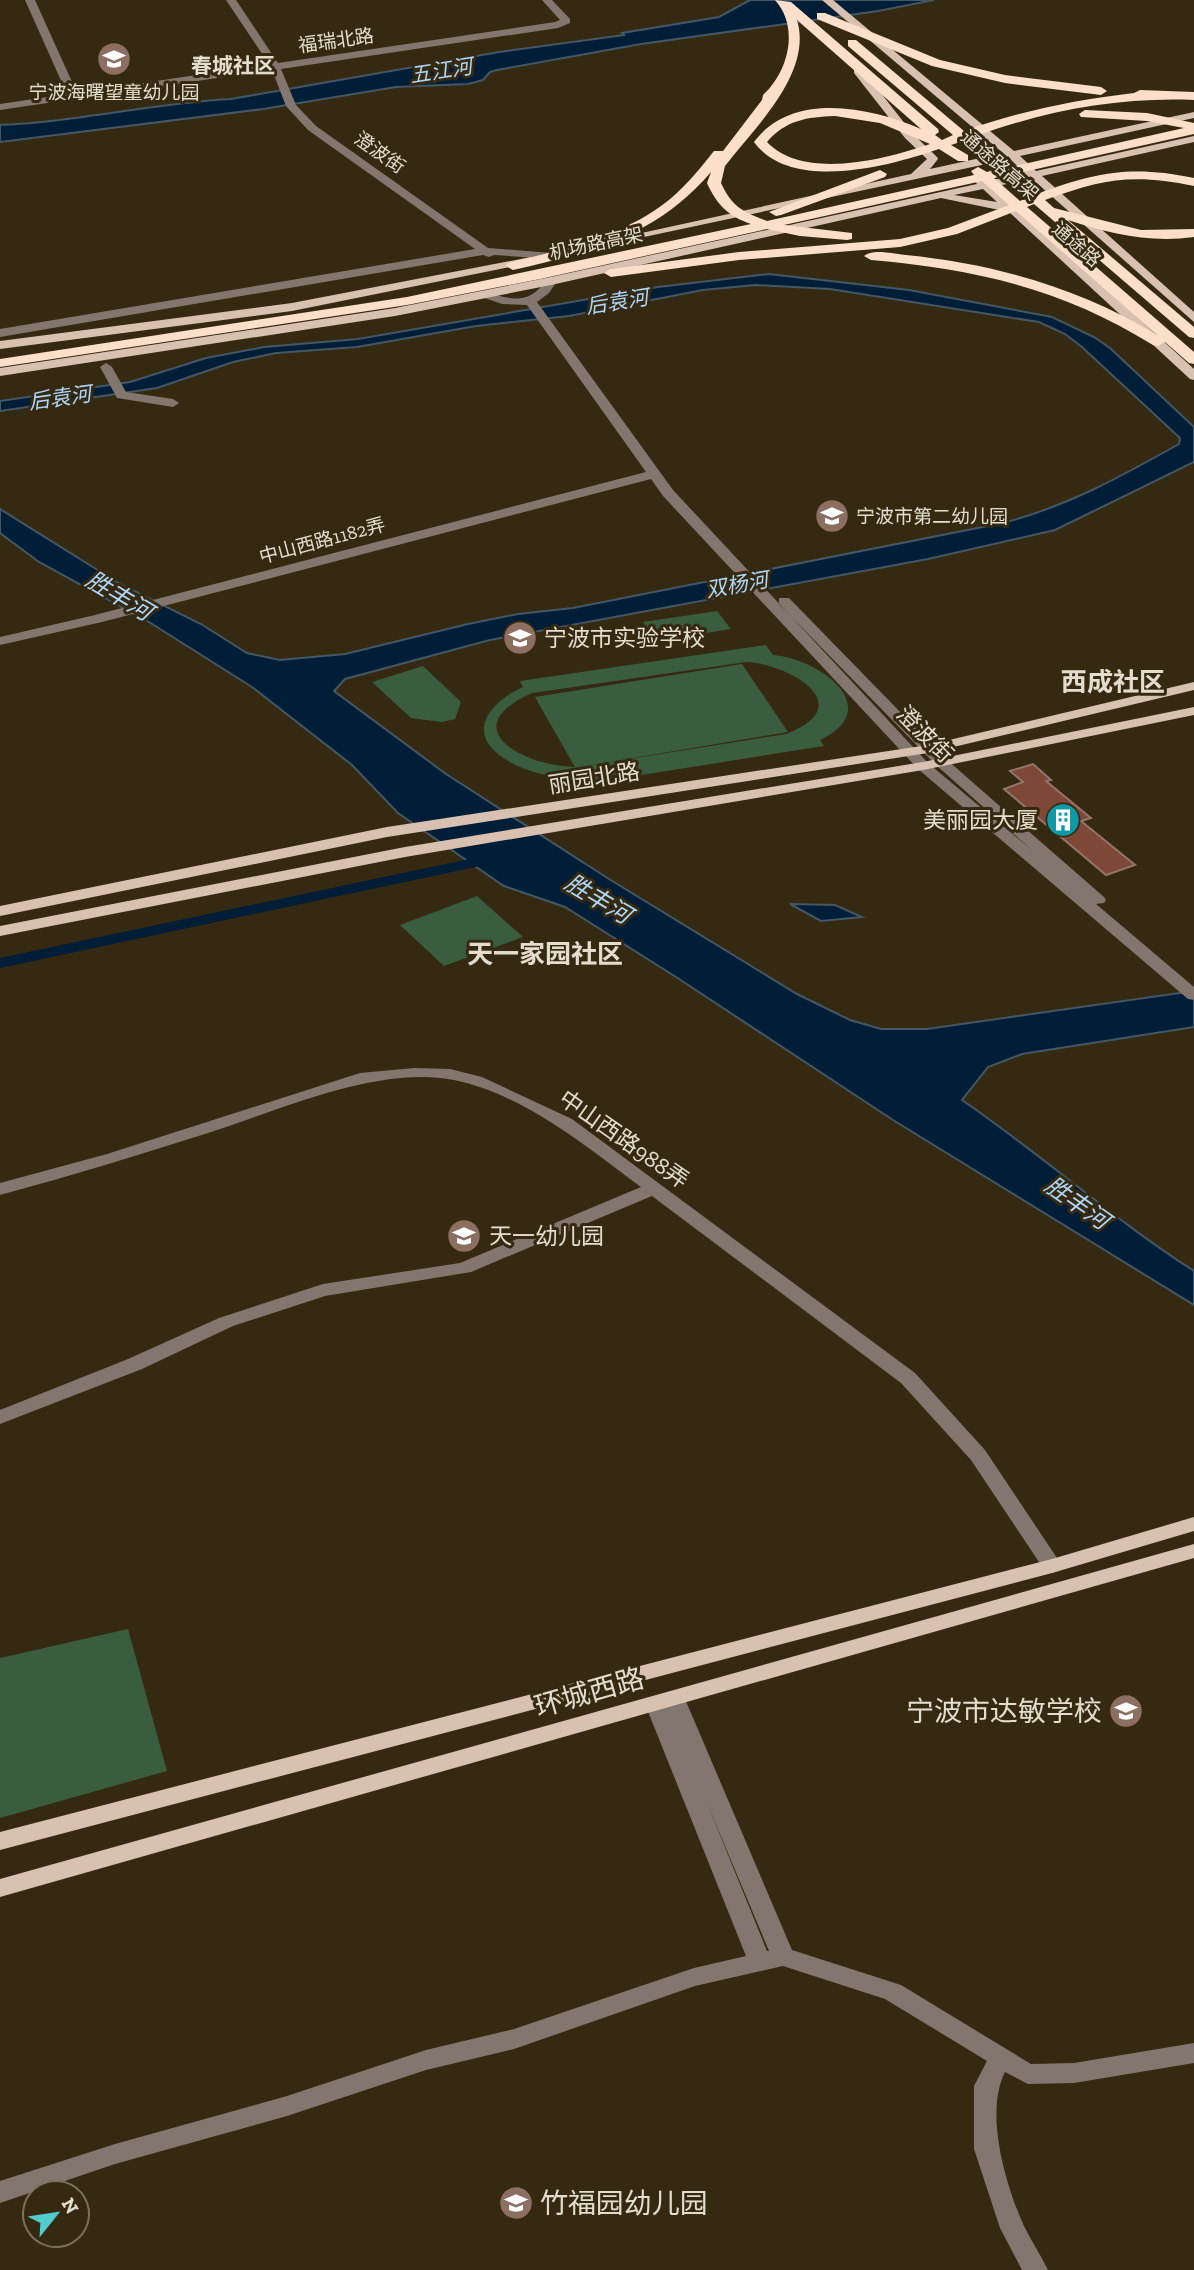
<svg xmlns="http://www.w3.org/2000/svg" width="1194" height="2270" font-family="'Zilla Slab','Noto Sans SC',serif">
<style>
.green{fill:#3a5d3f;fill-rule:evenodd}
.water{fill:#001e37;stroke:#445764;stroke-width:2}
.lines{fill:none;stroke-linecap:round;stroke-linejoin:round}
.canal{fill:#001e37;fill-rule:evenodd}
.building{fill:#7d4838;stroke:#93746b;stroke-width:2}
.minor{fill:#82766e;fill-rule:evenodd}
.major{fill:#d9c1b1;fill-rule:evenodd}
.highway{fill:#fcdfcb;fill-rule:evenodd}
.labels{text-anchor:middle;stroke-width:6;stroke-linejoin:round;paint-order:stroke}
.far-street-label{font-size:19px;fill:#e4ddce;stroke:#352a11}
.far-poi-label{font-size:19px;fill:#e4ddce;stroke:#352a11}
.far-quarter-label{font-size:21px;font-weight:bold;fill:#e4ddce;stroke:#352a11}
.far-water-label{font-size:21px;font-style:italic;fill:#aed6f9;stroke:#352a11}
.poi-label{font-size:23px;fill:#e4ddce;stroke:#352a11;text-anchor:start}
.street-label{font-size:23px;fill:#e4ddce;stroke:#352a11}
.water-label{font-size:24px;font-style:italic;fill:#aed6f9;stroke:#352a11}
.quarter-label{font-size:26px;font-weight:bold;fill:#e4ddce;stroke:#352a11}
.near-street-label{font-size:28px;fill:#e4ddce;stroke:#352a11}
.near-poi-label{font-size:28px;fill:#e4ddce;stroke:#352a11;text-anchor:end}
</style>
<rect width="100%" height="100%" fill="#352a11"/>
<!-- green -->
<path class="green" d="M717 611 731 629 656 641 643 622Z
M766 645 773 655C817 658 888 707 820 740L824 746 572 786 567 779C547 776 523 771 505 759 464 733 490 702 523 687L520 681ZM746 662C791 664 860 706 786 734L579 767 788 732 742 664 535 697 575 767C525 766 452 729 532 693Z
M423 666 461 702 455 719 442 722 411 718 372 682Z
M477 896 523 937 444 966 400 925Z
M128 1629 167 1771 0 1818V1658Z"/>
<!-- water -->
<path class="water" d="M750 0H934L878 11 641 44 497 70 490 72 483 80 468 84 396 87 263 109 0 142V125C78 122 153 103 231 99L499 52 624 35 622 33 719 17Z
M769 274 909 290 1052 317 1094 337 1110 348 1194 427V462L1055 530 928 559 490 640 345 679 334 691 446 774 609 879 797 994 850 1020 881 1029H927L1194 991V1027L1022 1054 988 1067 962 1100C1042 1155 1113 1219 1194 1271V1305L893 1120 676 977 565 907 504 886 398 813 352 765 252 687 149 622 39 562 0 533V509L120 584 201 624 247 653 280 660 345 654 468 624 518 614 573 608 1003 523C1068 506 1120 477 1179 444L1180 438 1082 347 1065 334 1039 322 830 289 755 285 703 290 569 316 476 326 357 347 276 353 233 362 157 388 0 411V401L130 382 206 358 264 347 358 339 658 287Z
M790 904 835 905 862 917 821 921Z"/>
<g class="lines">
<!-- canal -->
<path class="canal" d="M493 854 499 856 501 859 499 862 0 968V958Z"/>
</g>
<!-- building -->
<path class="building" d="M1033 764 1051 780 1046 781 1091 818 1081 821 1135 865 1106 875 1004 789 1023 782 1010 771Z"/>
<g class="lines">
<!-- minor -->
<path class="minor" d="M25 0H35L77 93 269 64 226 0H236L278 63 555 22 560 20 542 0H552L570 19V23L558 28 281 69 296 105 316 126 488 248 552 253 558 256 552 259 494 255 489 257 483 255 0 337V329L475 249 308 130 286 106 272 70 0 110V104L67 94Z
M547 279 557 281 549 293 537 302 673 490 928 763 1033 851 936 765 779 604V598H789L946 759 1104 897 1106 900 1104 903 1096 904 1194 987V1000L1188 999 918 769 663 496 651 479 102 622 0 645V637L95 615 646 472 527 305 502 304 476 295 482 291C511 299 528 307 547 279Z
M106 363 112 367 126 392 173 399 179 403 173 407 117 398 100 367Z
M414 1068 450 1069 482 1077 572 1119 915 1373 985 1450 1059 1561 1062 1566 1059 1571 1052 1573 1045 1571 971 1460 901 1383 652 1196 471 1272 325 1296 233 1326 142 1369 0 1424V1410L128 1359 219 1318 323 1284 460 1263 641 1187C584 1145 525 1095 454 1080 378 1065 280 1110 208 1133 139 1155 70 1176 0 1195V1183L107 1154 360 1073Z
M674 1691 682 1693 685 1699 792 1950 901 1985 1031 2064 1074 2063 1194 2043V2063L1074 2083 1028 2084 1005 2072C984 2113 1006 2186 1024 2226 1031 2241 1041 2255 1048 2270H1022L1000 2228 974 2149V2086L987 2061 885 1999 783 1966 695 1986 514 2049 426 2070 287 2116 115 2164 0 2203V2181L115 2144 287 2096 426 2050 514 2029 694 1968 746 1956 645 1704 648 1698 656 1696 664 1698 666 1693ZM707 1803 769 1951H767Z"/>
<!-- major -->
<path class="major" d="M822 0H833L1014 151 1194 112V118L1020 156 1036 171 1194 136V142L1042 176 1194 312V322L1031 178 994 187 1194 369V380L1190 379 1009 212 941 198 551 285 395 316 0 376V368L395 308 551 277 977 184 974 180 980 177 988 181 1025 173 1010 159 578 251 576 249 582 246 911 174 927 159 905 138 854 73V69H862L913 134 937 157 938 159 930 169 1003 153ZM983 189 997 202 954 195Z
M531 257 537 260 535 262 292 311 0 349V341L292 303Z
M1194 682V690L928 753 387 837 0 916V906L387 827 928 745Z
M1194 707V715L923 770 405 857 0 936V926L405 847 923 762Z
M1194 1517V1531L1052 1573 0 1850V1832L1052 1559Z
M1194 1544V1558L0 1897V1879Z"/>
<!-- highway -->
<path class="highway" d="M775 0 791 2 938 129 939 132 935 135 942 140 953 135 848 46V40H856L964 131C1020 111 1075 100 1134 93L1140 90 1194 92V100C1117 97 1043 111 971 138L1006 168 1184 128 1147 121 1081 117 1079 114 1085 110 1147 113 1194 123V134L1014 174 1037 194C1096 172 1132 165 1194 178V186C1134 173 1101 179 1045 200L1054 208 1141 230 1194 229V237C1150 243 1110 234 1068 220L1194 327V338L1189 337 1034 204 1027 207 1194 352V364L1189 363 1165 342 1158 346 1153 345C1063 289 976 269 871 260L864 256C873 248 894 254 906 255 995 264 1080 288 1157 335L1016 211 957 234 900 247 739 260 611 277 604 273 611 269 739 252 900 239 948 228 1009 205 982 181 784 225 852 233V239L847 240 800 236 767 229 540 279 407 305 0 367V359L407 297 751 224C728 216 717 205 707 183L711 172C656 236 592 252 513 270L506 266 508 263C560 250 617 238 661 206 682 191 698 171 714 151H723L762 100 763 95C788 72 800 28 775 0ZM797 20 921 129C870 107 792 91 754 142 791 193 890 166 939 149L958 161H968V155L951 145 960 142 994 170 987 172 978 167 971 171 974 175 767 221C743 212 732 207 721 183L725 166C755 127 813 73 797 20ZM835 116 880 123 930 144C886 159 804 181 767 142 786 120 807 117 835 116ZM1001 177 1026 198 1020 201 994 178Z
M817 13H825L940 60 1005 75 1101 87 1107 91 1101 95 1005 83 932 66 817 19Z
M880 170 887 174 885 177 781 215 776 216 769 212Z"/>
</g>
<!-- icons -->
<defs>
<g id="school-disc" transform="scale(1.75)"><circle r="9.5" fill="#8d6e63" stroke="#352a11"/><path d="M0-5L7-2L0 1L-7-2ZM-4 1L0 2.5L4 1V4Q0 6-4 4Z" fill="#fff"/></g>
<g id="building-disc" transform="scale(1.75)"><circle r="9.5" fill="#0f9aa8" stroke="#352a11"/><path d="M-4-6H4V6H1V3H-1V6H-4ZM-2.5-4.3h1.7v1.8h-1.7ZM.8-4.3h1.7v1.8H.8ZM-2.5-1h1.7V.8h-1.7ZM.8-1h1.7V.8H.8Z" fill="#fff"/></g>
</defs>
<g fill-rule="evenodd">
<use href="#school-disc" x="114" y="59"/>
<use href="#school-disc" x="832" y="516"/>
<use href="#school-disc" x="520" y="638"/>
<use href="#building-disc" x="1063" y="820"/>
<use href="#school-disc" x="464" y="1236"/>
<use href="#school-disc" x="1126" y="1711"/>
<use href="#school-disc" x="516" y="2203"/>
</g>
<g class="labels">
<!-- far-street labels -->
<g class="far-street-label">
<text transform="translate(336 40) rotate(-8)" y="7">福瑞北路</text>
<text transform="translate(380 152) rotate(35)" y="7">澄波街</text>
<text transform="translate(1000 165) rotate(41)" y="7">通途路高架</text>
<text transform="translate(596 243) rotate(-12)" y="7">机场路高架</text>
<text transform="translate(1077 244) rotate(41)" y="7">通途路</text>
<text transform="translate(322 540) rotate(-15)" y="7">中山西路1182弄</text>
</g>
<!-- far-poi labels -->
<g class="far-poi-label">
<text x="114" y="99">宁波海曙望童幼儿园</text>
<text x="856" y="523" text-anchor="start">宁波市第二幼儿园</text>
</g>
<!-- far-quarter labels -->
<g class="far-quarter-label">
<text x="233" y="73">春城社区</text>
</g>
<!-- far-water labels -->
<g class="far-water-label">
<text transform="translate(441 71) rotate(-9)" y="7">五江河</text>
<text transform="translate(617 302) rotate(-9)" y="7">后袁河</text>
<text transform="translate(60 398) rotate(-8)" y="7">后袁河</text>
<text transform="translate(737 585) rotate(-10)" y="7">双杨河</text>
</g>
<!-- poi labels -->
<g class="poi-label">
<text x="544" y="646">宁波市实验学校</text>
<text x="1038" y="828" text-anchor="end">美丽园大厦</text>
<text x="489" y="1244">天一幼儿园</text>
</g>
<!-- street labels -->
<g class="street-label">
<text transform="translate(925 734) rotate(45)" y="8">澄波街</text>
<text transform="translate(594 778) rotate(-9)" y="8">丽园北路</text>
<text transform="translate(624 1139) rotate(35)" y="8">中山西路988弄</text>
</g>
<!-- water labels -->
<g class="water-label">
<text transform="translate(119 596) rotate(31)" y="8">胜丰河</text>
<text transform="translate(598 899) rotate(31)" y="8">胜丰河</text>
<text transform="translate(1077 1203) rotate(35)" y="8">胜丰河</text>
</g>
<!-- quarter labels -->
<g class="quarter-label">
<text x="1113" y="691">西成社区</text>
<text x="545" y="963">天一家园社区</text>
</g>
<!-- near-street labels -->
<g class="near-street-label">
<text transform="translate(589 1692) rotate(-16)" y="10">环城西路</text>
</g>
<!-- near-poi labels -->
<g class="near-poi-label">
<text x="1102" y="1721">宁波市达敏学校</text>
<text x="540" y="2213" text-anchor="start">竹福园幼儿园</text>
</g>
</g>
<!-- north arrow -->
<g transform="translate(56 2214) rotate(60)"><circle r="33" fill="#352a11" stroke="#7b725d" stroke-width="2"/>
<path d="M0-5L12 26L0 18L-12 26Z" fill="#52cdcd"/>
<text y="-10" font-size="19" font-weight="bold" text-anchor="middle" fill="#e4ddce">N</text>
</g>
</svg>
